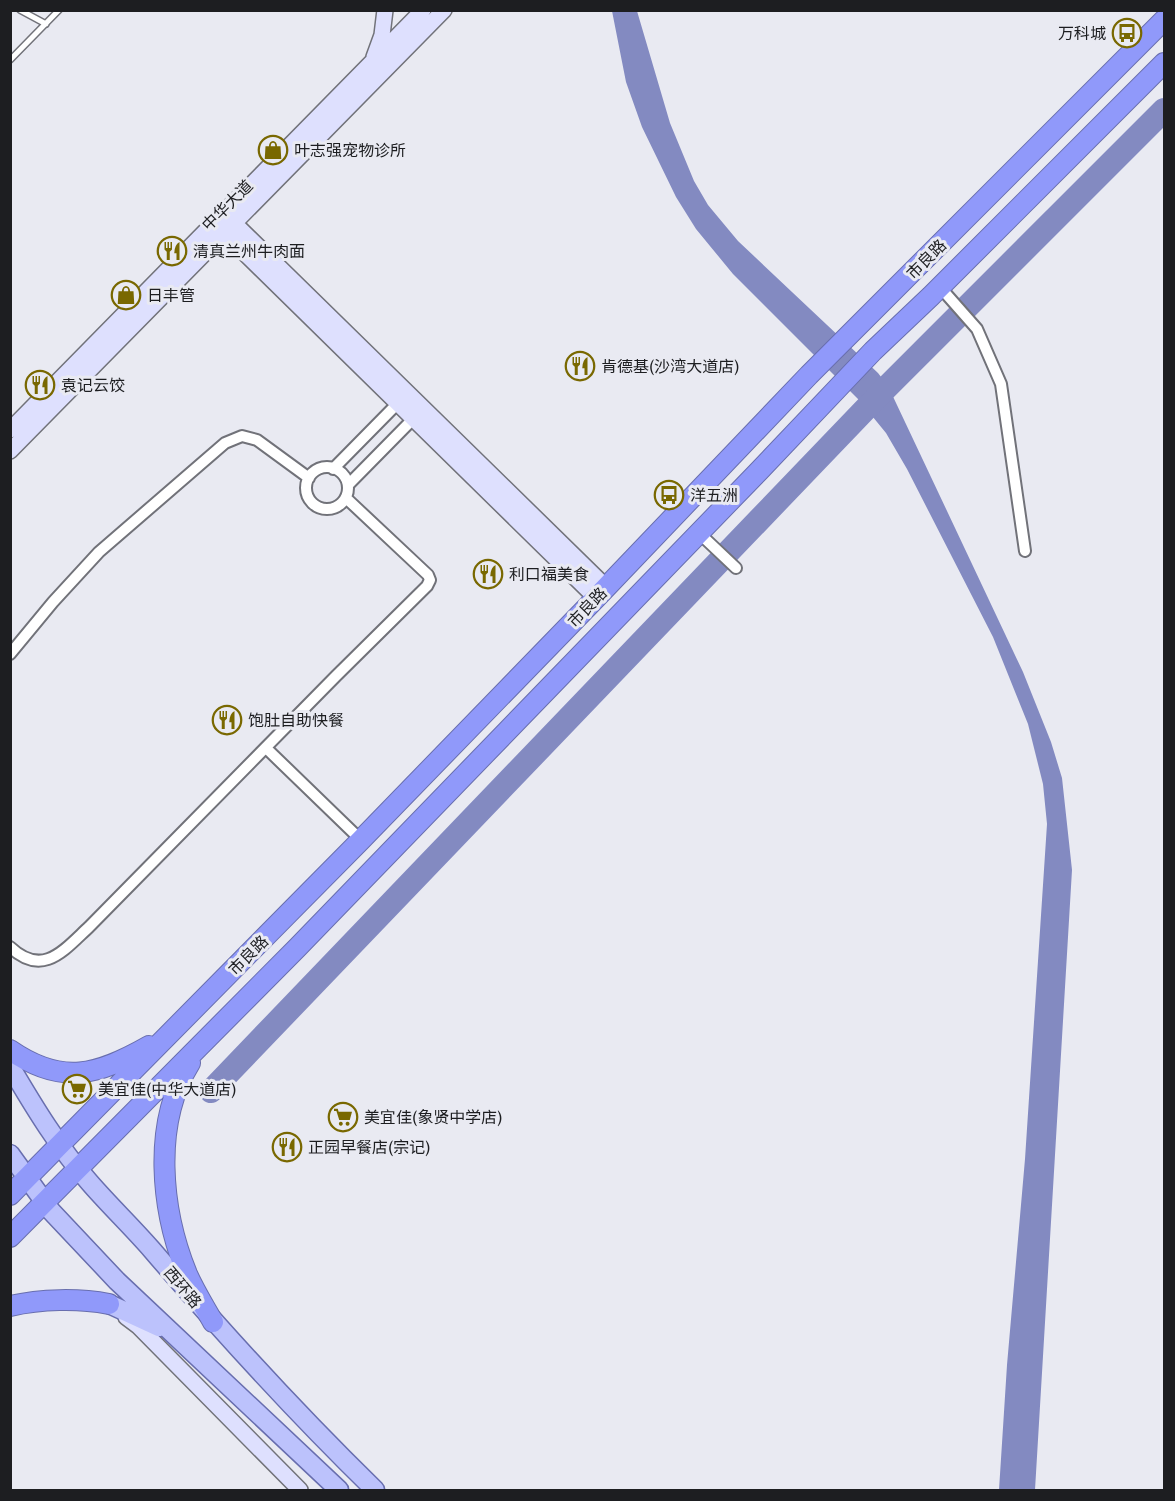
<svg xmlns="http://www.w3.org/2000/svg" width="1175" height="1501" font-family="Literata,'Noto Sans SC',serif">
<style>
.water{fill:#838ac1}
.lines{fill:none;stroke-linecap:round;stroke-linejoin:round}
.river{stroke:#838ac1;stroke-width:24}
.lane-casing{stroke:#717279;stroke-width:8}
.street-casing{stroke:#717279;stroke-width:14}
.secondary-casing{stroke:#717279;stroke-width:18}
.primary-casing{stroke:#686eae;stroke-width:21}
.highway-casing{stroke:#686eae;stroke-width:22}
.lane{stroke:#fff;stroke-width:5}
.street{stroke:#fff;stroke-width:10}
.secondary{stroke:#dee0fe;stroke-width:15}
.primary{stroke:#bcc2fc;stroke-width:18}
.highway{stroke:#9099fa;stroke-width:20}
.labels{text-anchor:middle;stroke-width:6;stroke-linejoin:round;paint-order:stroke}
.poi-label{font-size:16px;fill:#1d1e21;stroke:#e9eaf2;text-anchor:start}
.street-label{font-size:16px;fill:#1d1e21;stroke:#e9eaf2}
</style>
<rect width="100%" height="100%" fill="#e9eaf2"/>
<!-- water -->
<path class="water" d="M612 11H637L670 123 694 181 708 205 738 241 878 373 888 386 1023 672 1051 742 1062 778 1072 870 1035 1490H999L1007 1365 1025 1159 1047 824 1043 784 1028 724 993 637 907 469 886 433 859 400 733 274 696 229 676 197 642 127 626 82Z"/>
<g class="lines">
<!-- river -->
<path class="river" d="M211 1091 876 398 1164 110"/>
<!-- lane casing -->
<g class="lane-casing">
<path id="lane" d="M20 10 46 24
M10 60 59 10"/>
</g>
<!-- street casing -->
<g class="street-casing">
<path id="street" d="M940 287 977 329 1001 384 1025 551
M306 488a21 21 0 1 1 42 0a21 21 0 1 1-42 0Z
M333 469 397 404
M348 485 413 419
M699 533 736 568
M10 654 53 602 99 552 225 443 242 436 257 440 309 478
M266 748 361 840
M10 947C43 978 64 950 89 927L336 676 427 586 430 580 428 575 346 498"/>
</g>
<!-- secondary casing -->
<g class="secondary-casing">
<path id="secondary" d="M374 57 382 35 385 10
M227 216 606 587
M218 227 596 598
M10 430 423 10
M10 451 444 10
M126 1317 138 1326 300 1490"/>
</g>
<!-- primary casing -->
<g class="primary-casing">
<path id="primary" d="M10 1066C34 1107 59 1148 90 1183 110 1206 132 1227 152 1250 223 1333 297 1414 375 1490
M10 1154 51 1211 117 1281 339 1490
M109 1304 159 1327"/>
</g>
<!-- highway casing -->
<g class="highway-casing">
<path id="highway" d="M10 1050C62 1086 98 1075 149 1046
M190 1063C152 1124 161 1210 187 1274 194 1290 204 1306 213 1322
M10 1195 361 840 596 598 809 375 1164 20
M10 1237 298 947 759 471 873 351 931 296 1164 63
M10 1306C41 1299 78 1298 109 1304"/>
</g>
<!-- lane -->
<use href="#lane" class="lane"/>
<!-- street -->
<use href="#street" class="street"/>
<!-- secondary -->
<use href="#secondary" class="secondary"/>
<!-- primary -->
<use href="#primary" class="primary"/>
<!-- highway -->
<use href="#highway" class="highway"/>
</g>
<!-- icons -->
<defs>
<g id="bus-ring" transform="scale(1.5)"><circle r="9.5" fill="#e9eaf2" stroke="#796800" stroke-width="1.5"/><path d="M-5-6H5V4H4V6H2V4H-2V6H-4V4H-5ZM-3.5-4V0h7V-4ZM-3.5 1.2v1.5H-2V1.2ZM2 1.2v1.5H3.5V1.2Z" fill="#796800"/></g>
<g id="shop-ring" transform="scale(1.5)"><circle r="9.5" fill="#e9eaf2" stroke="#796800" stroke-width="1.5"/><path d="M-5-2.5h2.3a2.7 3.5 0 0 1 5.4 0H5L5.5 6h-11ZM-1.5-2.5h3a1.5 2.3 0 0 0-3 0Z" fill="#796800"/></g>
<g id="restaurant-ring" transform="scale(1.5)"><circle r="9.5" fill="#e9eaf2" stroke="#796800" stroke-width="1.5"/><path d="M-5-6h1v4h1v-4h1v4h1v-4h1v5L-1.5 .5V6h-2V.5L-5-1ZM5-6V6H3V1.5H1.5Q1.5-4 5-6Z" fill="#796800"/></g>
<g id="supermarket-ring" transform="scale(1.5)"><circle r="9.5" fill="#e9eaf2" stroke="#796800" stroke-width="1.5"/><path d="M-6-5.5h2.5l.6 2H6L4.5 2H-2.5L-4.4-4H-6ZM-1.5 3.2a1.3 1.3 0 1 0 .1 0ZM3 3.2a1.3 1.3 0 1 0 .1 0Z" fill="#796800"/></g>
</defs>
<g fill-rule="evenodd">
<use href="#bus-ring" x="1127" y="33"/>
<use href="#shop-ring" x="273" y="150"/>
<use href="#restaurant-ring" x="172" y="251"/>
<use href="#shop-ring" x="126" y="295"/>
<use href="#restaurant-ring" x="580" y="366"/>
<use href="#restaurant-ring" x="40" y="385"/>
<use href="#bus-ring" x="669" y="495"/>
<use href="#restaurant-ring" x="488" y="574"/>
<use href="#restaurant-ring" x="227" y="720"/>
<use href="#supermarket-ring" x="77" y="1089"/>
<use href="#supermarket-ring" x="343" y="1117"/>
<use href="#restaurant-ring" x="287" y="1147"/>
</g>
<g class="labels">
<!-- poi labels -->
<g class="poi-label">
<text x="1106" y="39" text-anchor="end">万科城</text>
<text x="294" y="156">叶志强宠物诊所</text>
<text x="193" y="257">清真兰州牛肉面</text>
<text x="147" y="301">日丰管</text>
<text x="601" y="372">肯德基(沙湾大道店)</text>
<text x="61" y="391">袁记云饺</text>
<text x="690" y="501">洋五洲</text>
<text x="509" y="580">利口福美食</text>
<text x="248" y="726">饱肚自助快餐</text>
<text x="98" y="1095">美宜佳(中华大道店)</text>
<text x="364" y="1123">美宜佳(象贤中学店)</text>
<text x="308" y="1153">正园早餐店(宗记)</text>
</g>
<!-- street labels -->
<g class="street-label">
<text transform="translate(227 205) rotate(-45)" y="6">中华大道</text>
<text transform="translate(926 259) rotate(-45)" y="6">市良路</text>
<text transform="translate(587 607) rotate(-46)" y="6">市良路</text>
<text transform="translate(248 955) rotate(-45)" y="6">市良路</text>
<text transform="translate(183 1287) rotate(50)" y="6">西环路</text>
</g>
</g>
<!-- border -->
<rect width="1175" height="1501" fill="none" stroke="#1d1e21" stroke-width="24"/>
</svg>
